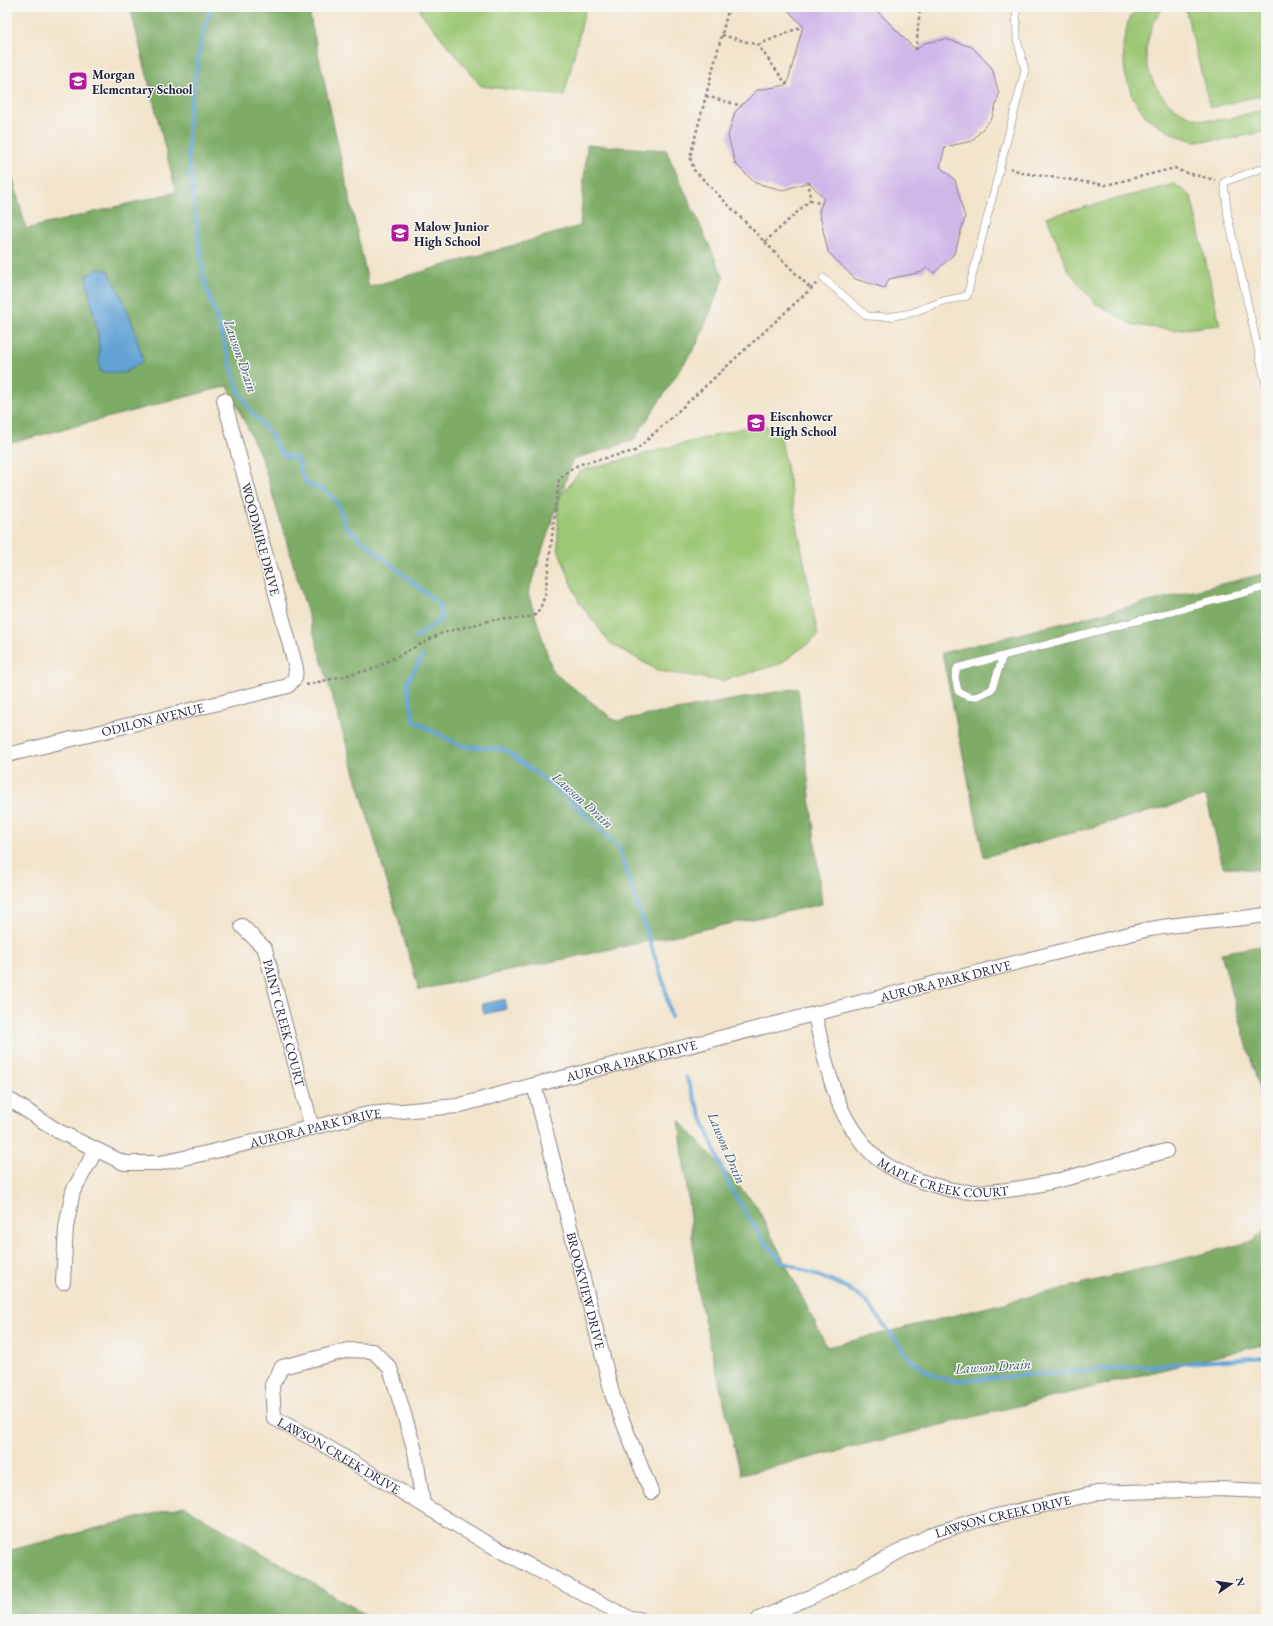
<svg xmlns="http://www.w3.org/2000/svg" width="1273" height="1626" font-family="'EB Garamond',serif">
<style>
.green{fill:#9cc774;stroke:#5f7458}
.forest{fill:#7dac66;stroke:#506750}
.water{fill:#63a3d6;stroke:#426288}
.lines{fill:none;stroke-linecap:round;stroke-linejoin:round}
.stream{stroke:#63a3d6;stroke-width:4}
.building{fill:#cfb7e9}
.lane-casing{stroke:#8a8383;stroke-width:8}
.street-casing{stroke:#8a8383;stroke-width:16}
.path{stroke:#8a8383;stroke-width:2.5;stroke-dasharray:3 3;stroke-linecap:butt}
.lane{stroke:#fff;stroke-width:7}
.street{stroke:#fff;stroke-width:14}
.labels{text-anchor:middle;stroke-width:3;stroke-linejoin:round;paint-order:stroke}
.poi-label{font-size:13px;font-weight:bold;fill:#22223b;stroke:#f6f6f2;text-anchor:start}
.street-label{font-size:13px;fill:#22223b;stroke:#f6f6f2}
.water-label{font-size:14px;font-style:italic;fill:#3c5679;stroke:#f6f6f2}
</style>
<rect width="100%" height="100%" fill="#f6f6f2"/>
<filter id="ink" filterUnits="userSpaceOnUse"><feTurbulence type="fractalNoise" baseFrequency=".025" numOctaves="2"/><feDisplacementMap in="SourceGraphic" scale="8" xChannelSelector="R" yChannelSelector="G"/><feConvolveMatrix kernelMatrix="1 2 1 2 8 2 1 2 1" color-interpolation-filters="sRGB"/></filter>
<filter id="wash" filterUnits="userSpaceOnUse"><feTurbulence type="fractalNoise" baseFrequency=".012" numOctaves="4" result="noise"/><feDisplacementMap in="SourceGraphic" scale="16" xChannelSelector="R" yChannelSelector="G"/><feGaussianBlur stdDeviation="0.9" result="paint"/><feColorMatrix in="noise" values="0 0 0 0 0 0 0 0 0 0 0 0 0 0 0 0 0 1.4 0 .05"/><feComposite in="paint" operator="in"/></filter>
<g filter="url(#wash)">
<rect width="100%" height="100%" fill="#f2e4cb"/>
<!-- green -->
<path class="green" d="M421 7H586L564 96 481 86 420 12Z
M1137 7H1165C1157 14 1152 26 1149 36 1148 41 1146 46 1146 51 1146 85 1172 117 1206 120 1226 122 1247 113 1266 109V131L1226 140 1193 141 1171 133 1147 118 1132 96 1125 74 1123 45 1128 22Z
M1185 7H1266V94L1210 108Z
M1175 184 1191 196 1220 325 1173 330 1133 325 1095 303 1068 270 1047 217Z
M761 423 780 433 818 636 780 664 721 681 659 671 610 643 579 602 558 549V499L580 471Z"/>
<!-- forest -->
<path class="forest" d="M130 7H308L369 287 580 226 587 145 666 150 724 278 697 344 633 441 573 459 528 593 553 672 616 721 798 688 822 904 419 990 262 459 228 386 7 444V155L26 229 176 192Z
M1266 573V871L1223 867 1206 796 984 857 942 653Z
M1266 945V1113L1221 953Z
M679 1120 756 1205 827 1347 1254 1241 1266 1228V1344L741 1475 699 1298Z
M184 1506 372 1619H7V1551Z"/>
<!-- water -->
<path class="water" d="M98 269 108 270C125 301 135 326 143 361L124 373 100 372 98 335 86 276Z
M505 999 507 1009 484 1014 482 1004Z"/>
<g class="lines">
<!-- stream -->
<path class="stream" d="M211 7 202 36 189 114 188 154 204 279 239 391 252 413 272 435 279 451 288 457H296L300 463 299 469 306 483 326 491 339 505 345 526 440 605 442 619 415 638
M423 656 407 682 414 721 461 746 504 749 567 797 618 847 664 984 671 1017
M1266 882V901
M686 1077 729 1186 760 1235 781 1261 846 1287 867 1302 909 1358 930 1374 952 1381 1266 1357"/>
</g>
<g id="blocks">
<!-- building -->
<path class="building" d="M785 7H873L916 50 924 43 946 39 972 47 992 68 999 94 992 118 972 141 945 147 940 167 955 180 965 218 954 254 934 273 927 267 922 272 889 279 885 288 855 279 828 252 819 211 824 198 809 182 783 190 755 183 735 163 728 136 735 112 757 90 787 85 803 26Z"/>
</g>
</g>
<g filter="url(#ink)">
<use href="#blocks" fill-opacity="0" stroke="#8a8383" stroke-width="1"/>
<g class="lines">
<!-- lane casing -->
<g class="lane-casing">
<path id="lane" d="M1266 167 1224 182 1228 217 1266 384
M823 278 867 316 888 317 911 313 943 301 967 296 1025 70 1017 39 1016 9 1018 7
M1003 656 992 689C978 697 973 701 958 691L955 677 957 668 1266 587"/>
</g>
<!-- street casing -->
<g class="street-casing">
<g id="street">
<path id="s1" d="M7 755 288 686 295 678 296 668 224 400"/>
<path id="s2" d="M242 926 265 949 312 1128"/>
<path id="s3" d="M815 1015C822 1046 828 1078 841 1108 848 1124 864 1148 878 1159 900 1176 943 1191 971 1192 1002 1193 1034 1186 1064 1179 1098 1170 1132 1160 1166 1151"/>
<path id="s4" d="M534 1085 613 1397 651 1492"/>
<path id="s5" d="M7 1099 15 1103 58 1131 124 1163H161L211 1152 368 1114 457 1106 534 1085 1145 930C1185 922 1225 921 1266 915"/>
<path d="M63 1282 66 1227 73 1191 96 1150"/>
<path id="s6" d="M423 1504 415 1451 390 1368 373 1351 349 1350 282 1367 272 1385 274 1418 319 1442 483 1541 629 1618 639 1619"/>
<path id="s7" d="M759 1619 822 1592 933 1534 974 1521 1097 1493 1216 1489 1266 1491"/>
</g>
</g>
<!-- path -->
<path class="path" d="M729 7 690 157 694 170 811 289
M722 35 758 45 787 85
M758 45 803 26
M916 50 920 7
M706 96 742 106
M1010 168 1023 173 1106 185 1175 168 1183 172 1215 180
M810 200 822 204
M765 242 810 200 809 182
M306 685 373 669 442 633 492 620 526 618 535 615 540 609 545 595 559 479 571 469 580 464 635 451 817 283"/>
<!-- lane -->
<use href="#lane" class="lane"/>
<!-- street -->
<use href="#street" class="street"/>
</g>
</g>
<!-- icons -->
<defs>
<g id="school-square" transform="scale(1)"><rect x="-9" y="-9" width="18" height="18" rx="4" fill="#b5179e" stroke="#f6f6f2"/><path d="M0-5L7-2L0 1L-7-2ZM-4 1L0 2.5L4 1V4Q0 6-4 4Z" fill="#fff"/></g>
</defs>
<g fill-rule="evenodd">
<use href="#school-square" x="78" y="81"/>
<use href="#school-square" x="400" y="233"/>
<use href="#school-square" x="756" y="423"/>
</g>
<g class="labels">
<!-- poi labels -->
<g class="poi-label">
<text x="92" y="79">Morgan<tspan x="92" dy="15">Elementary School</tspan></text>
<text x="414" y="231">Malow Junior<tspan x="414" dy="15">High School</tspan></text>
<text x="770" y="421">Eisenhower<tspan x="770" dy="15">High School</tspan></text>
</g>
<!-- street labels -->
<g class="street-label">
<text transform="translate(261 539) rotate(75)" y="5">WOODMIRE DRIVE</text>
<text dy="5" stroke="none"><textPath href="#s1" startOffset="150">ODILON AVENUE</textPath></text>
<text dy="5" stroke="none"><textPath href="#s5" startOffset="977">AURORA PARK DRIVE</textPath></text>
<text dy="5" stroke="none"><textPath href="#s2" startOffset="109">PAINT CREEK COURT</textPath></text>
<text dy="5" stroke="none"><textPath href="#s5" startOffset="653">AURORA PARK DRIVE</textPath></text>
<text dy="5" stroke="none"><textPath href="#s5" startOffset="329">AURORA PARK DRIVE</textPath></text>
<text dy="5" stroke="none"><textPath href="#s3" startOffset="230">MAPLE CREEK COURT</textPath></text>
<text dy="5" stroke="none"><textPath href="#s4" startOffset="212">BROOKVIEW DRIVE</textPath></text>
<text dy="5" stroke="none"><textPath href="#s6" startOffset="386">LAWSON CREEK DRIVE</textPath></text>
<text dy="5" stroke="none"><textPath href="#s7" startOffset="266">LAWSON CREEK DRIVE</textPath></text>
</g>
<!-- water labels -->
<g class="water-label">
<text transform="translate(241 356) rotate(71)" y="5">Lawson Drain</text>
<text transform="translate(583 800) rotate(42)" y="5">Lawson Drain</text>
<text transform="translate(727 1148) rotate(67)" y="5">Lawson Drain</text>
<text transform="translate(993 1366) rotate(-4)" y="5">Lawson Drain</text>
</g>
</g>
<!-- margin -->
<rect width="1273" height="1626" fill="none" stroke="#f6f6f2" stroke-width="24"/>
<!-- north arrow -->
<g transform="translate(1231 1584) rotate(77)" stroke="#f6f6f2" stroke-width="3" paint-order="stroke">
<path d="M0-3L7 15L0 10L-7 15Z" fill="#22223b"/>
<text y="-6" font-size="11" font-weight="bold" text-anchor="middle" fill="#22223b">N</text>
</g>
</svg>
